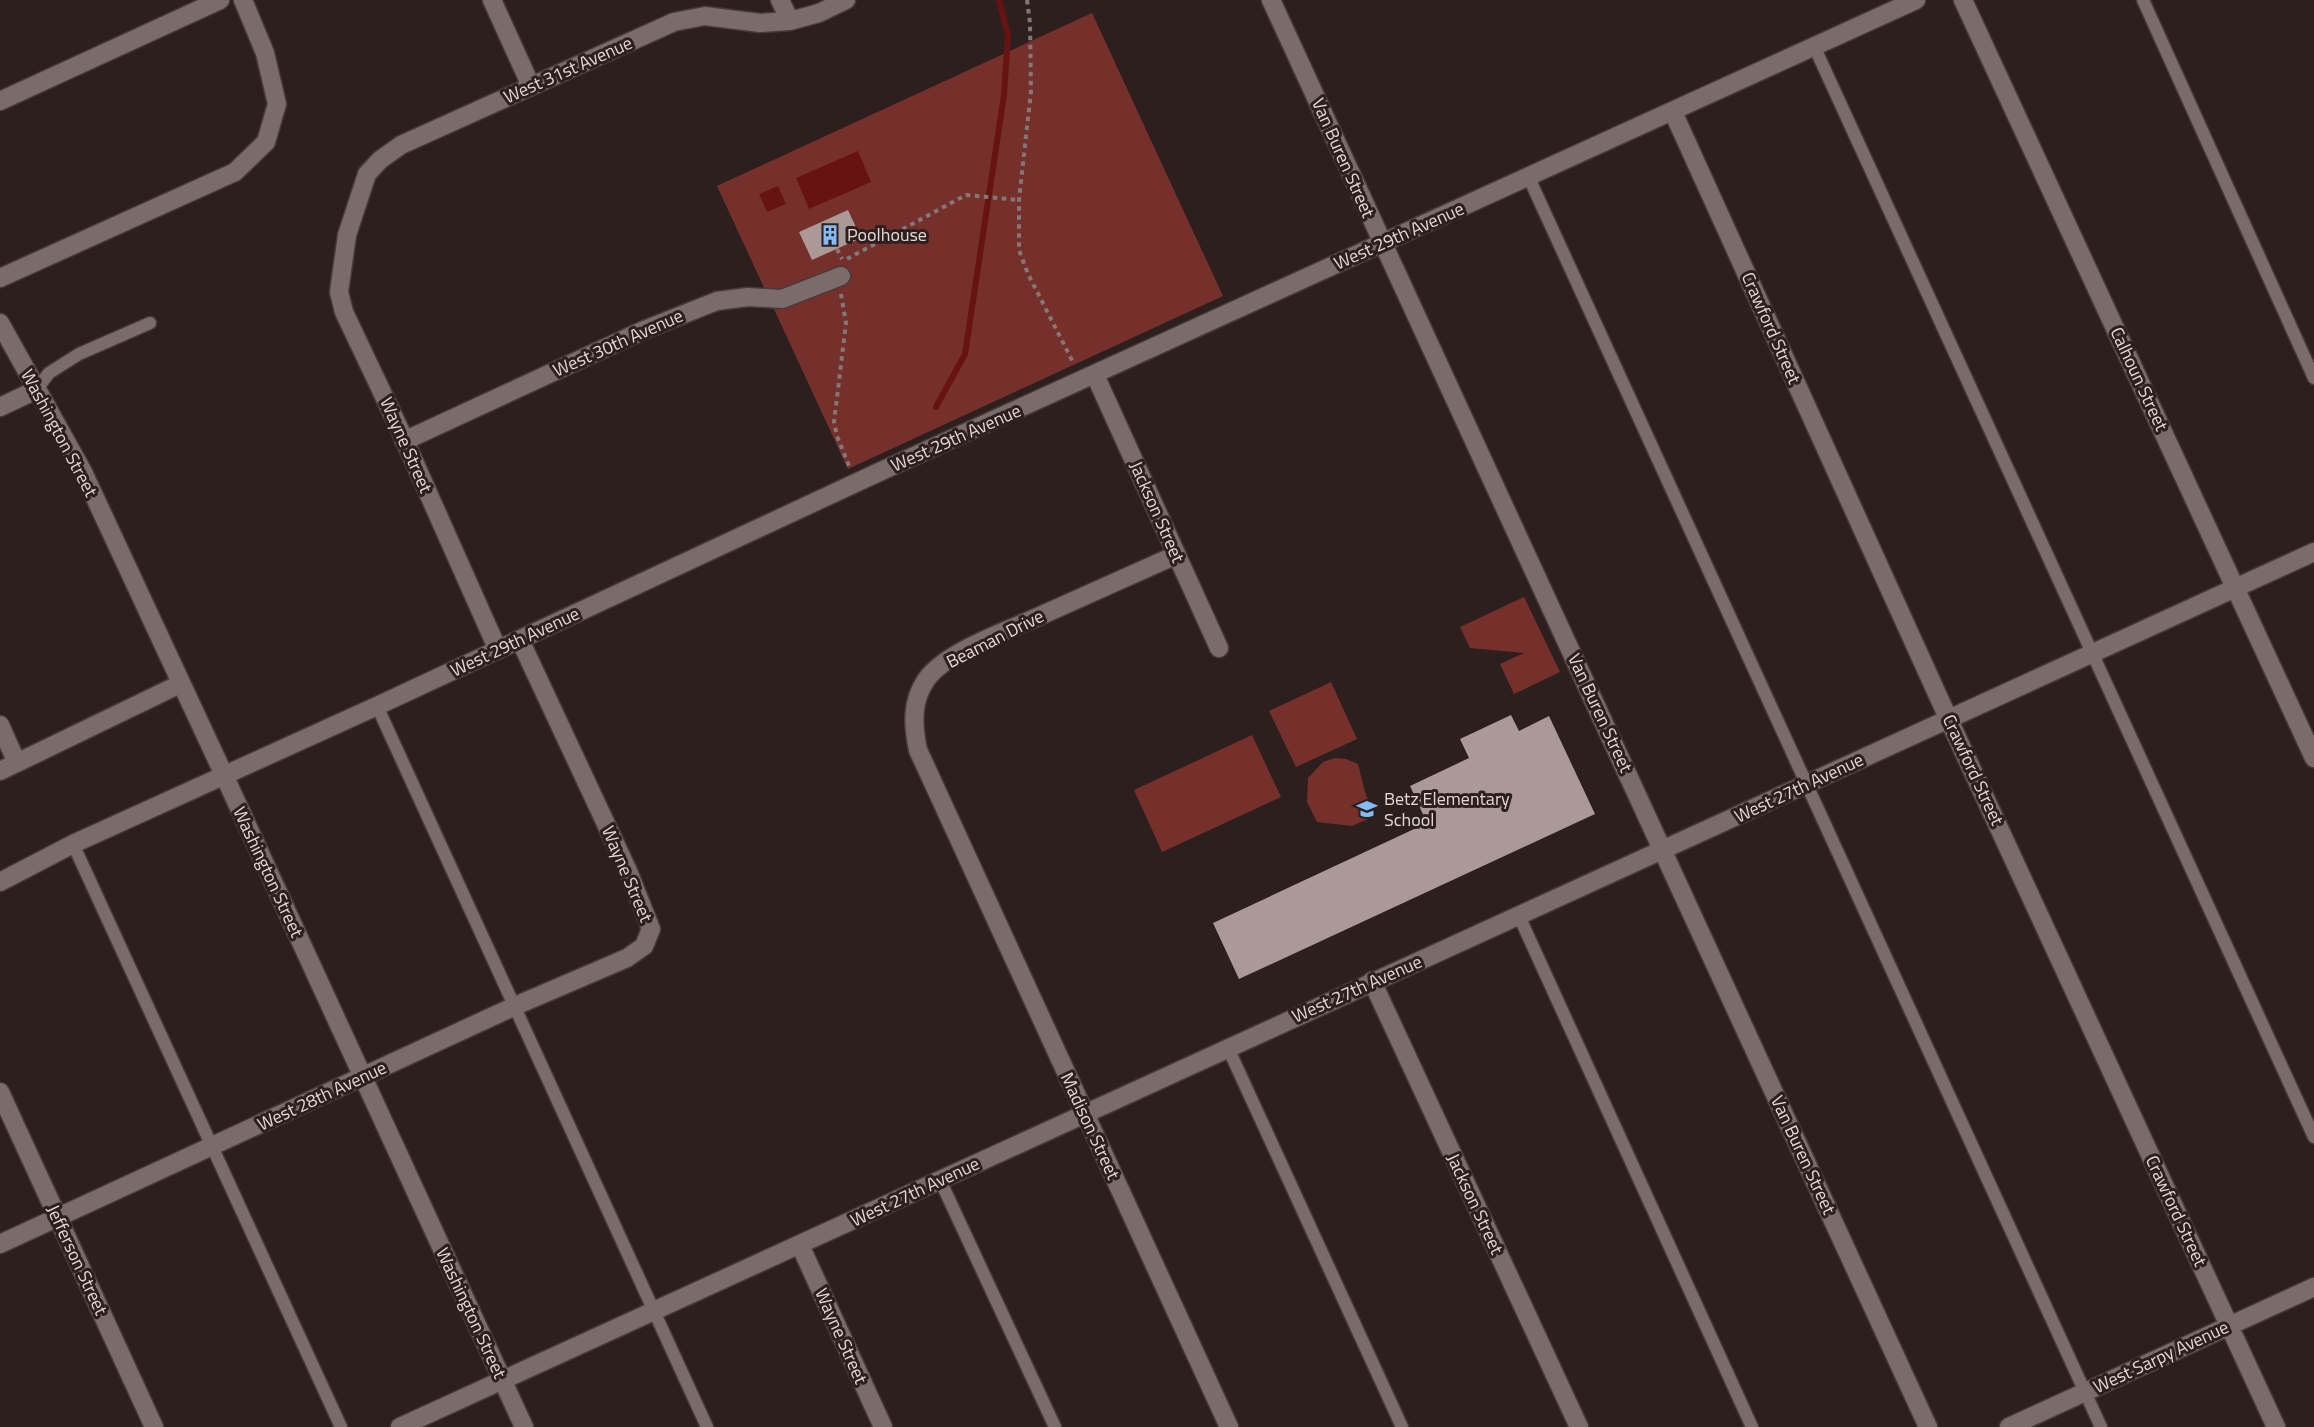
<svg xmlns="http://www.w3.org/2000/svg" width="2314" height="1427" font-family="'Titillium Web',sans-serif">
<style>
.green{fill:#76302b}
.water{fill:#671313}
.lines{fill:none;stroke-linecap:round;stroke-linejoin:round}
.stream{stroke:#671313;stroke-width:6}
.building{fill:#aa9997}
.lane-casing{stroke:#453b3a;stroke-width:15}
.street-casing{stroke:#453b3a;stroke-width:21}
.secondary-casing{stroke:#453b3a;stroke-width:21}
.path{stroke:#837877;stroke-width:4;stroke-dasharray:4.5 4.5;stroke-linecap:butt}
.lane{stroke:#7b6b6a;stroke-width:12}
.street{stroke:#7b6b6a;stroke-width:18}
.secondary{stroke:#7b6b6a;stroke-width:18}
.labels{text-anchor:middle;stroke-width:6;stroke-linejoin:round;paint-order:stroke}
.street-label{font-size:18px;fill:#e1d8d7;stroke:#2c1f1e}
.poi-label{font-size:18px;fill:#e1d8d7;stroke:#2c1f1e;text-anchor:start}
</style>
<rect width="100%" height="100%" fill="#2c1f1e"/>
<!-- green -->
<path class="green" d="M1092 13 1223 296 848 469 717 186Z
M1524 597 1560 672 1514 694 1500 664 1524 653 1470 648 1460 627Z
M1331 682 1357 739 1296 767 1269 711Z
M1252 735 1281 797 1162 852 1134 790Z
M1335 758 1346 759 1358 764 1365 792 1371 807 1368 819 1352 826 1317 822 1307 802 1308 778 1323 762Z"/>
<!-- water -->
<path class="water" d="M858 151 871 182 809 209 796 178Z
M778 186 786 204 767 212 759 194Z"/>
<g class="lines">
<!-- stream -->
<path class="stream" d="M936 407 965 354 1004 95 1008 35 999 0"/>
</g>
<!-- building -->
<path class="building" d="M848 210 861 238 812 260 799 232Z
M1511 715 1519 731 1549 716 1595 814 1239 979 1213 923 1427 823 1410 786 1469 758 1460 739Z"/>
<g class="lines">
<!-- lane casing -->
<g class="lane-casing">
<path id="lane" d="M2143 0 2314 378
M1814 46 2314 1137
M1529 178 2101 1427
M36 390 49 373 79 354 150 323
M377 706 707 1427
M73 844 341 1427
M1519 916 1752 1427
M1228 1048 1402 1427
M940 1180 1055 1427"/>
</g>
<!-- street casing -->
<g class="street-casing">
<path id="street" d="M492 0 531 86
M780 0 790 21
M1271 0 1928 1427
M0 101 220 0
M1673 112 1949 720 2276 1427
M0 278 235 172 266 142 277 104 265 53 243 0
M0 323 83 472 224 775
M1095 375 1219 648
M0 407 36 390
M404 441 644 330 717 301 748 297 782 299 841 276
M1176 555C1132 575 1087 595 1042 615 1010 630 946 651 926 680 911 702 913 726 918 750L1229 1427
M498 650 400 430 344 312 339 292 347 235 367 174 380 160 401 145 674 22 705 16 760 23 790 21 819 13 846 0
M0 725 17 763
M0 771 180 684
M1372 981 1579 1427
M0 1092 154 1427
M0 1244 515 1006 627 958 644 946 651 929 628 871 520 640
M800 1245 883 1427
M400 1427 2314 552
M2009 1427 2314 1287"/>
</g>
<!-- secondary casing -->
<g class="secondary-casing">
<path id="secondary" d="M1963 0 2314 758
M224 775 524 1427
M0 882 73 844 377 706 877 473 1916 0"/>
</g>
<!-- path -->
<path class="path" d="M1027 0 1030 23 1031 91 1019 200V250L1028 274 1074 364
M837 249 842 259
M847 259 966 195 1019 200
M841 294 846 323 834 422 837 436 849 466"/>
<!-- lane -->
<use href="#lane" class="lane"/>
<!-- street -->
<use href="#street" class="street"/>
<!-- secondary -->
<use href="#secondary" class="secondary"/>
</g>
<!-- icons -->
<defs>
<g id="building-bare" transform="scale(1.62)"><path d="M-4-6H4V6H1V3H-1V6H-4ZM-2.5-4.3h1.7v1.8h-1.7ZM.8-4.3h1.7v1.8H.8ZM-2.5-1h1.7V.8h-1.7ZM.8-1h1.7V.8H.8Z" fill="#86bbfb" stroke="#2c1f1e" stroke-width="2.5" paint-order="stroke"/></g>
<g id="school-bare" transform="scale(1.62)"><path d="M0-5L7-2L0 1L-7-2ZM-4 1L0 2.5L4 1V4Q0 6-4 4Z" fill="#86bbfb" stroke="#2c1f1e" stroke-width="2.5" paint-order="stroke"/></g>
</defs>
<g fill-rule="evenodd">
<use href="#building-bare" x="830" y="235"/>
<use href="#school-bare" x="1367" y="809"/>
</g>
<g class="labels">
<!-- street labels -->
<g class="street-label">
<text transform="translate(568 70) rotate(-24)" y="6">West 31st Avenue</text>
<text transform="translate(1343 158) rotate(66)" y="6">Van Buren Street</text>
<text transform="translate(1399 236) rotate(-24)" y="6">West 29th Avenue</text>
<text transform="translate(1771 328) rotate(66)" y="6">Crawford Street</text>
<text transform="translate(618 343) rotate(-24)" y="6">West 30th Avenue</text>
<text transform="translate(2139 379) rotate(65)" y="6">Calhoun Street</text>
<text transform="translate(59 433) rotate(62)" y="6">Washington Street</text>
<text transform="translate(956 438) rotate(-24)" y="6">West 29th Avenue</text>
<text transform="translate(406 445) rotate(66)" y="6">Wayne Street</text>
<text transform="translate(1157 512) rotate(66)" y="6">Jackson Street</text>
<text transform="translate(995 639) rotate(-27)" y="6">Beaman Drive</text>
<text transform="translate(515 642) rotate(-25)" y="6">West 29th Avenue</text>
<text transform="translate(1600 713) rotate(65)" y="6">Van Buren Street</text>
<text transform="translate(1973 770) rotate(65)" y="6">Crawford Street</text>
<text transform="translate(1799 788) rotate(-25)" y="6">West 27th Avenue</text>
<text transform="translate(268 872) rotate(65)" y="6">Washington Street</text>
<text transform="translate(627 874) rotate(67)" y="6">Wayne Street</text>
<text transform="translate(1357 989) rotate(-24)" y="6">West 27th Avenue</text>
<text transform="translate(322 1096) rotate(-25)" y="6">West 28th Avenue</text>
<text transform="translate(1090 1126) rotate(65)" y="6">Madison Street</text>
<text transform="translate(1803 1155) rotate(65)" y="6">Van Buren Street</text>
<text transform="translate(915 1192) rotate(-25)" y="6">West 27th Avenue</text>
<text transform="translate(1475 1204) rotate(65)" y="6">Jackson Street</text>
<text transform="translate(2176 1211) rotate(65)" y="6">Crawford Street</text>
<text transform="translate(77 1260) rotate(65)" y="6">Jefferson Street</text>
<text transform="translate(471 1313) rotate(65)" y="6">Washington Street</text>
<text transform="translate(841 1336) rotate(66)" y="6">Wayne Street</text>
<text transform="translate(2161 1357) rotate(-25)" y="6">West Sarpy Avenue</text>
</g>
<!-- poi labels -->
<g class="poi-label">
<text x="847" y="241">Poolhouse</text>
<text x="1384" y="805">Betz Elementary<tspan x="1384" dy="21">School</tspan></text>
</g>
</g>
</svg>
